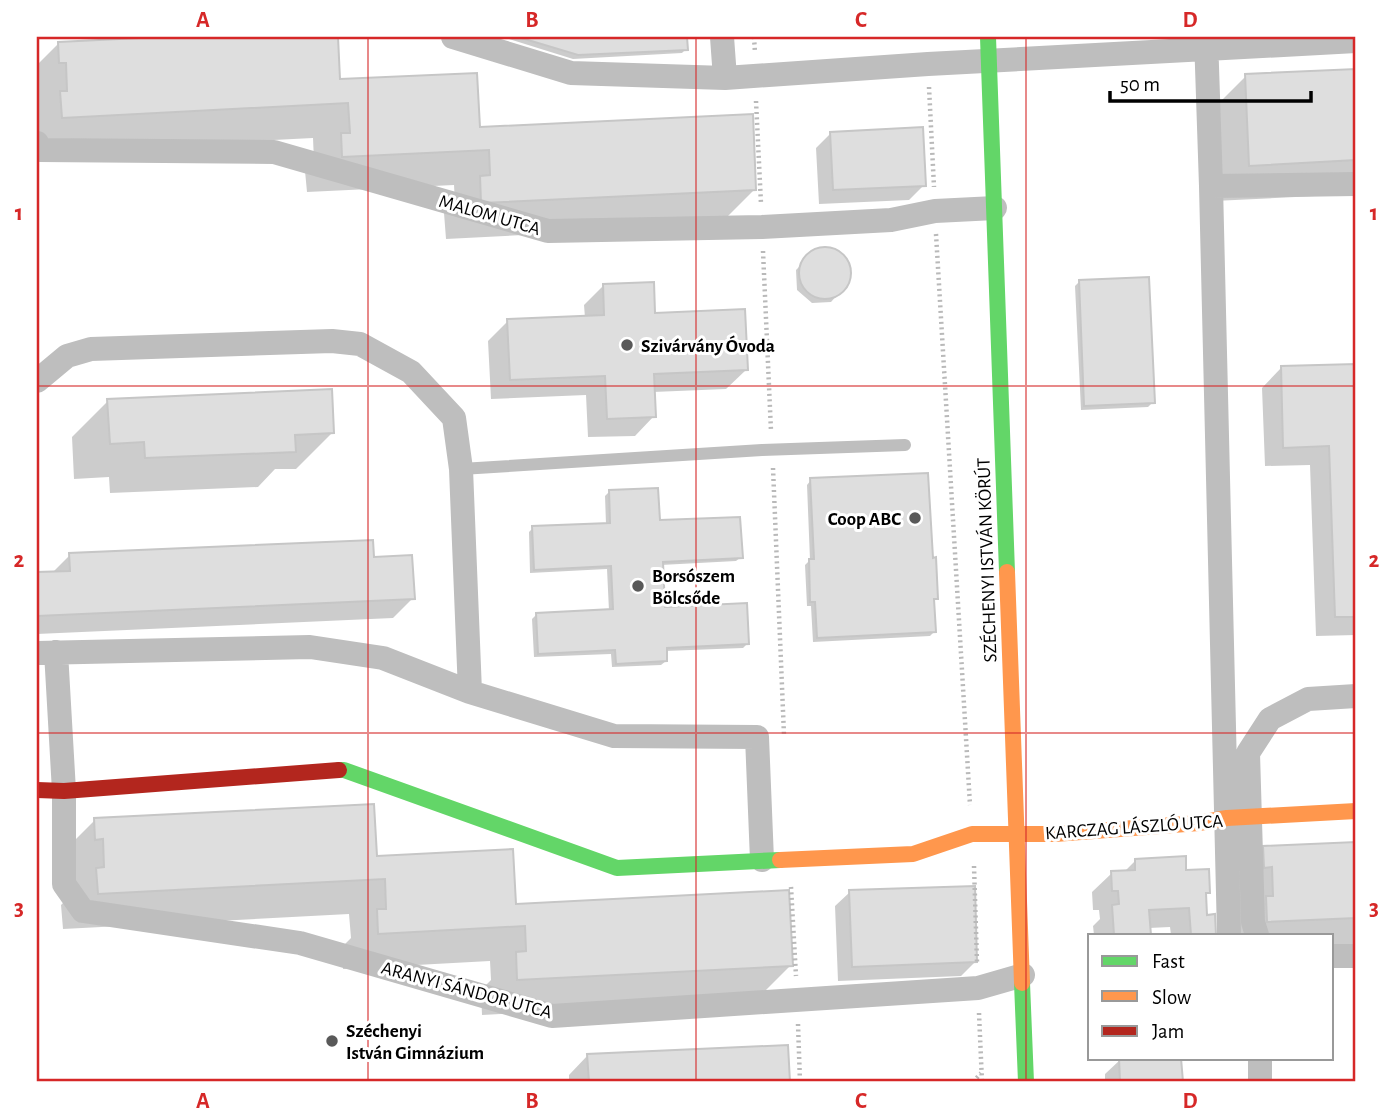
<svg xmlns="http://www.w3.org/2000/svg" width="1393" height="1119" font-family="'Alegreya Sans',sans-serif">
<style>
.shadow{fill:#0003}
.building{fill:#dedede;stroke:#c6c6c6;stroke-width:2}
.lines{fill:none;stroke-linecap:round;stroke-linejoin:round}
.path{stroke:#b9b9b9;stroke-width:4.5;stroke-dasharray:2 3.5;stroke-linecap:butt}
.lane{stroke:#bebebe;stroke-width:12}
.street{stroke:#bebebe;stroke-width:24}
.fast{stroke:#63d668;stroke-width:16}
.slow{stroke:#ff974d;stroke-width:16}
.jam{stroke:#b3261e;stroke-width:16}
.grid{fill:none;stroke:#d62828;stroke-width:2;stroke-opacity:0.55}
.poi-dot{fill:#595959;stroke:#fff;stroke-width:2.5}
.labels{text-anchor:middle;stroke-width:6;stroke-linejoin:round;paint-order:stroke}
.street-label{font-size:19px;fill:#000;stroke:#fff}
.poi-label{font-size:19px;font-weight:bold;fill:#000;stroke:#fff;text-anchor:start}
.neatline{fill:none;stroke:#d62828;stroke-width:2.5}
.grid-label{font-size:23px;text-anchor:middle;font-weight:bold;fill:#d62828}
</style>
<rect width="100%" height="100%" fill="#fff"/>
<!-- shadow -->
<path class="shadow" d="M196 37H336L338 81 478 129 755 189 719 225 446 239 444 213 455 203 454 185 307 192 305 171 314 162 313 138 37 152V65L58 44Z
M510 37H686V49L682 53 573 59 509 39Z
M1356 70V194L1214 201 1210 112 1246 76Z
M831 133 924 185 909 200 819 204 816 148Z
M834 250 848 263 849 282 831 302 812 303 797 290 796 270 815 251Z
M1079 282 1153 402 1148 407 1081 410 1075 286Z
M603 286 746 370 726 389 653 392 654 416 635 436 588 437 586 395 491 399 488 341 508 321 585 318 584 305Z
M1356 365V635L1316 636 1310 465 1265 466 1262 388 1281 368Z
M108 401 332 433 296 469H275L258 487 110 493 109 477 74 479 72 437Z
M811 480 931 559 936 598 932 602 934 632 930 636 813 642 811 606H807L805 565 810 560 807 485Z
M609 492 658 522 741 557 736 561 661 565 663 609 748 643 743 648 665 651 666 661 661 665 612 667 611 654 534 657 532 619 536 615 609 611 607 569 530 573 529 532 533 528 606 524 605 496Z
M70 555 372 558 413 598 393 618 37 634V574H51Z
M95 820 375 858 514 906 791 965 755 1001 482 1015 481 990 491 980 490 961 343 969 342 947 351 938 349 914 63 929 61 905 68 898 59 856Z
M1356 844V951L1332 952V935H1231L1228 884 1264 848Z
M1135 861 1185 872 1209 892 1204 896 1205 916H1213L1214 935H1171L1170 927 1149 928V935H1094L1093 926 1100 919 1099 910H1093L1092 892 1112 873 1124 872Z
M850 892 975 962 961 976 838 981 835 906Z
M787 1047 788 1082H569V1075L588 1055Z
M1180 1058 1181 1082H1105V1074L1120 1060Z"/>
<!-- building -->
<path class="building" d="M161 37H338L340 79 477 73 480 127 753 114 756 190 481 203 480 176 490 175 489 150 342 157 341 133H350L348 103 62 118 60 91H67L66 63H59L58 42Z
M518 37H687L688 50 578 55Z
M1356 69V160L1249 166 1245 74Z
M923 127 926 186 833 190 830 132Z
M799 273a26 26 0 1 1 52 0a26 26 0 1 1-52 0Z
M1149 277 1155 403 1084 406 1079 280Z
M654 282 655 313 745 309 748 370 654 374 656 417 607 419 605 376 510 380 507 319 604 315 603 284Z
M1356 364V617H1335L1329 446 1283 448 1281 366Z
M332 389 334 433 295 435 296 452 145 458 144 442 110 444 107 399Z
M928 473 933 558 936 557 938 599H934L936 632 817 638 815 602H810L809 559H814L810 478Z
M658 488 660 520 740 517 743 558 663 562 665 607 747 603 749 644 667 648V661L616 664 615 650 538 654 536 613 613 609 611 566 534 570 532 526 610 523 609 490Z
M373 540 374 557 412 555 415 599 37 616V572L70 571 69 553Z
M374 804 377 856 513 849 516 904 789 890 793 966 517 980 516 952 526 951 525 926 378 934 377 909H386L385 879 98 894 96 868 104 867 103 839 95 840 94 818Z
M1356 842V918L1267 922 1266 896H1273L1272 867 1264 868 1263 846Z
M1186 856V870L1209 869 1210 893H1206L1207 915 1215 914 1216 935H1191L1189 908 1149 910 1151 935H1114L1112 905 1119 904 1118 891H1112L1111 871 1135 870V859Z
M975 886 977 962 852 967 849 890Z
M788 1045 790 1082H589L587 1054Z
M1119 1058H1181L1183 1082H1120Z"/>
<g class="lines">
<!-- path -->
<path class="path" d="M754 37 755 53
M929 87 934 187
M756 101 761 204
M936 234 970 805
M763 251 771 431
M773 468 784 735
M974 866 977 962
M791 887 796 976
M979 1013 982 1082
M798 1024 800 1082
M973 1082 981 1073"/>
<!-- lane -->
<path class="lane" d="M461 469 762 450 905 445"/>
<!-- street -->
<path class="street" d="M453 37 571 73 725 78 928 64 1356 41
M722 37 725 78
M1206 37 1211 186 1229 935
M37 143 40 150 274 152 548 231 762 227 891 220 935 211 995 208
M1211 186 1356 184
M37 381 67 356 91 349 332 341 360 344 411 372 454 418 461 469 470 692
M56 652 64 791V884L83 911 300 943 552 1016 978 988 1023 975
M37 653 310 647 383 658 470 692 614 736 757 737 762 860
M1257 935 1253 922 1248 753 1270 719 1308 699 1356 696
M1332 956H1356
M1260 1058V1082"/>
<!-- fast -->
<path class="fast" d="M988 37 1007 572
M339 770H344L617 868 780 860
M1022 983 1026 1082"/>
<!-- slow -->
<path class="slow" d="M1007 572 1022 983
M780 860 913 854 972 834H1055L1199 823 1227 818 1356 811"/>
<!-- jam -->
<path class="jam" d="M37 790 64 791 339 770"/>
</g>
<!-- grid -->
<path class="grid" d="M368 37V1082M696 37V1082M1026 37V1082M37 386H1356M37 733H1356"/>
<!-- markers -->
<g class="poi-dot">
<circle cx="627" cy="345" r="7"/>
<circle cx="915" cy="518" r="7"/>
<circle cx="638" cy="586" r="7"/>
<circle cx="332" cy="1041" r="7"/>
</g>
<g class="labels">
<!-- street labels -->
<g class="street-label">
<text transform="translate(490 214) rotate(16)" y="7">MALOM UTCA</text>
<text transform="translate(986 560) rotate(-92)" y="7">SZÉCHENYI ISTVÁN KÖRÚT</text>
<text transform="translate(1134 826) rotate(-4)" y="7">KARCZAG LÁSZLÓ UTCA</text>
<text transform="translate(467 989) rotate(15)" y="7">ARANYI SÁNDOR UTCA</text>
</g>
<!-- poi labels -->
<g class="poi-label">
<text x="641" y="352">Szivárvány Óvoda</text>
<text x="901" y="525" text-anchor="end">Coop ABC</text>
<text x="652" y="582">Borsószem<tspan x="652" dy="22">Bölcsőde</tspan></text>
<text x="346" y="1037">Széchenyi<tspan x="346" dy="22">István Gimnázium</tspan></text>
</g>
</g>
<!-- border -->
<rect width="1393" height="1119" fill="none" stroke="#ffffff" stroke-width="77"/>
<!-- legend -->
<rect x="1088" y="934" width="245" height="126" fill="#ffffff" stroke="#999999" stroke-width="2"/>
<rect x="1102" y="956" width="35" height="10" fill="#63d668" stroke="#999999" stroke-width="2"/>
<text x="1152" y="968" font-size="21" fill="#000000">Fast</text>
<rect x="1102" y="991" width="35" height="10" fill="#ff974d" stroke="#999999" stroke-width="2"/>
<text x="1152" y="1004" font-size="21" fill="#000000">Slow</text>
<rect x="1102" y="1026" width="35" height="10" fill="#b3261e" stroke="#999999" stroke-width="2"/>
<text x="1152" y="1038" font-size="21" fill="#000000">Jam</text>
<!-- scale -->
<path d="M1110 91v10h201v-10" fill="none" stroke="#000000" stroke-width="3.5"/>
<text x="1120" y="91" font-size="21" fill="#000000" stroke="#ffffff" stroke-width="5" paint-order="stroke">50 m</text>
<rect x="38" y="38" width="1316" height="1042" class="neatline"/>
<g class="grid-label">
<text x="203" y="27">A</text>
<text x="532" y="27">B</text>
<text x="861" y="27">C</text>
<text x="1190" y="27">D</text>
<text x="19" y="220">1</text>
<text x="1374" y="220">1</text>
<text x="19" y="567">2</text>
<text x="1374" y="567">2</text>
<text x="19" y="915">3</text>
<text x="1374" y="915">3</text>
<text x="203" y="1108">A</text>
<text x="532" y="1108">B</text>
<text x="861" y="1108">C</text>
<text x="1190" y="1108">D</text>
</g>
</svg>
